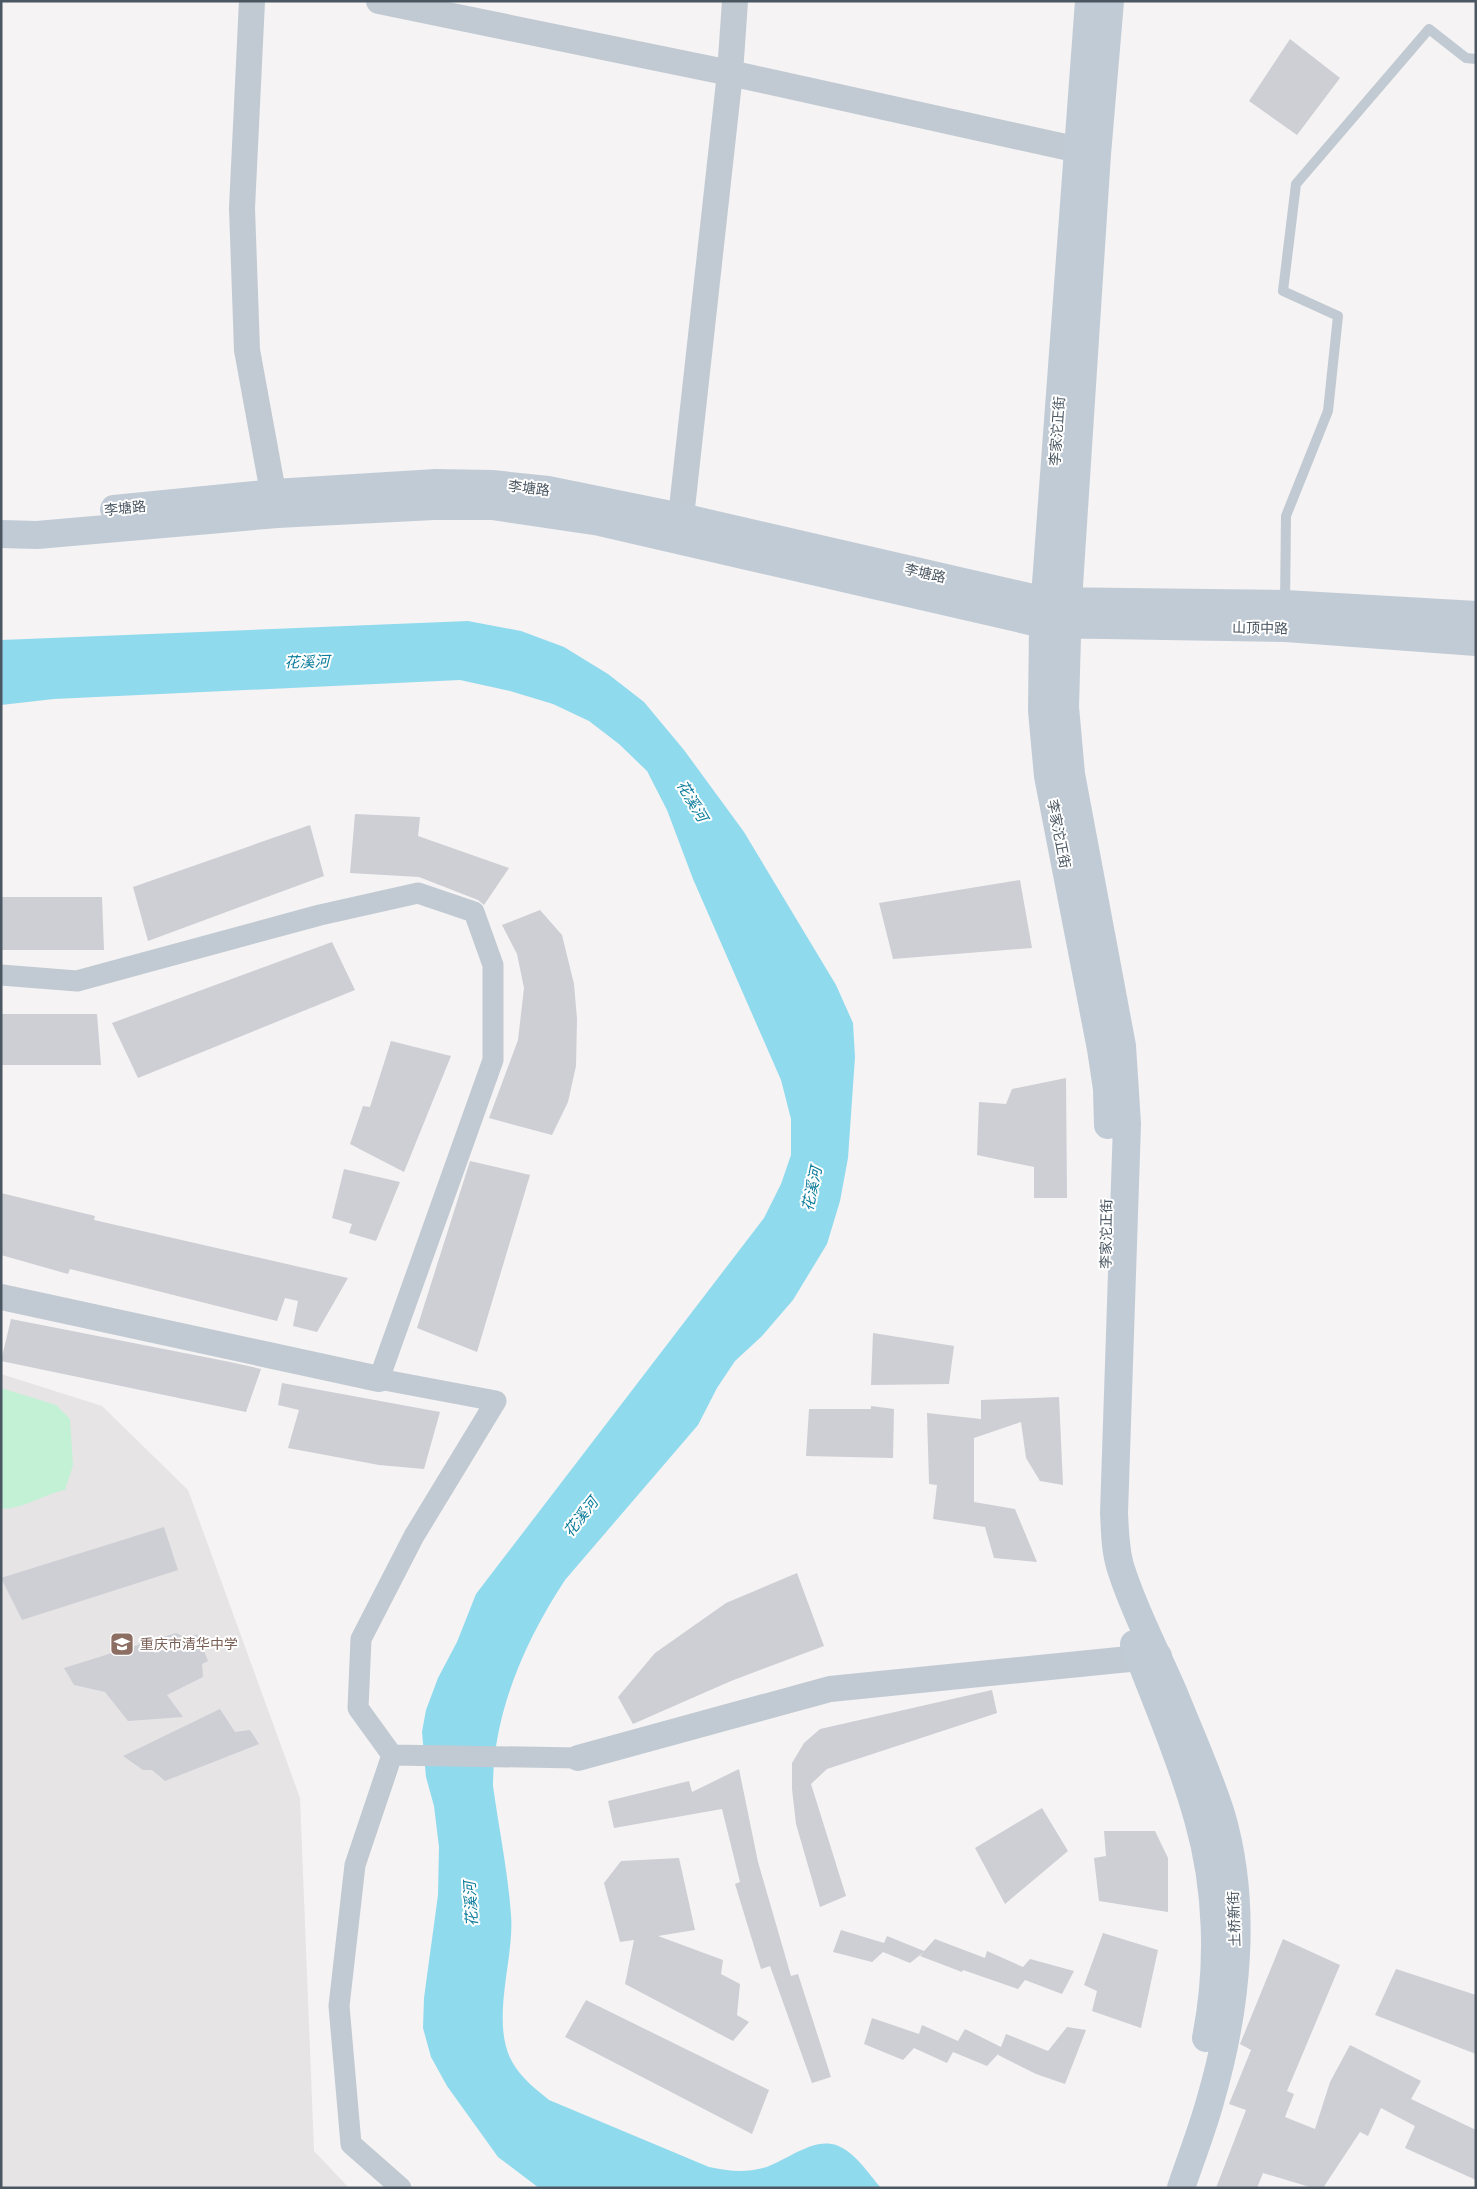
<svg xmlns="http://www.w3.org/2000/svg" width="1477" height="2189" font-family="'Fira Sans Condensed','Noto Sans SC',sans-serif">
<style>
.education{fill:#e6e4e5}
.green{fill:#c3f1d5}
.water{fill:#90daee}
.building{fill:#cdcfd5}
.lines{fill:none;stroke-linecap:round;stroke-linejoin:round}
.service{stroke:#c1cad2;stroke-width:10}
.minor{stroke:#c1cad2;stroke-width:21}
.tertiary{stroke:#c1cad2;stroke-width:26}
.secondary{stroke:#c1cbd6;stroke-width:28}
.labels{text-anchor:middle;stroke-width:4;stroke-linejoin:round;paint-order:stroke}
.street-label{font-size:14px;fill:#4a5661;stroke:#fff}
.education-label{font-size:14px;fill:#785e54;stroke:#fff;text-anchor:start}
.water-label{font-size:15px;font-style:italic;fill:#0c7c9b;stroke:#fff}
</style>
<rect width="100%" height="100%" fill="#f5f3f3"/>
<!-- education -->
<path class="education" d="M1 1374 102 1406 188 1490 300 1798 314 2151 349 2188H1Z"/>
<!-- green -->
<path class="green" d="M1 1388 56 1405 70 1419 73 1465 65 1490C44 1494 24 1509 1 1509Z"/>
<!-- water -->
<path class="water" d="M468 621 521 631 564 647 608 674 644 702 684 750 744 832 836 985 853 1023 855 1057 848 1158 840 1201 827 1244 793 1300 762 1336 735 1361 717 1388 698 1425 565 1580C525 1641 493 1713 493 1786 499 1829 508 1872 511 1915 515 1960 487 2028 516 2068 525 2081 537 2090 549 2100L709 2167C727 2171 745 2173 763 2168 785 2162 812 2137 836 2145 855 2152 868 2173 881 2188H539L498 2157 447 2086 431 2057 423 2028 424 1998 438 1895 439 1847 434 1806 426 1777 422 1732 426 1710 438 1678 457 1642 476 1594 764 1218 781 1184 791 1155V1119L781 1080 693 879 667 810 647 771 619 744 589 721 553 704 510 691 460 680 54 699 1 705V640Z"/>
<!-- building -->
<path class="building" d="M1290 39 1340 78 1297 135 1249 101Z
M355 814 420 817 418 836 509 868 484 905 478 900 419 877 350 873Z
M310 825 324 876 148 941 133 887Z
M1020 880 1032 948 893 959 879 903Z
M1 897H102L104 950H1Z
M540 910 562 935 574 984 577 1019 576 1066 568 1102 552 1135 489 1118 518 1040 524 988 517 954 502 925Z
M332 942 355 990 138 1078 112 1023Z
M1 1014H97L101 1065H1Z
M391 1041 451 1056 404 1172 350 1144 363 1106 370 1107Z
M1066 1078 1067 1198H1034V1167L977 1155 979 1102 1006 1104 1012 1089Z
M470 1161 530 1175 477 1352 417 1328Z
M344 1169 400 1182 376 1241 349 1233 352 1224 332 1218Z
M1 1193 95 1216 94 1220 348 1278 317 1332 293 1326 298 1301 285 1298 277 1321 70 1269 68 1274 1 1255Z
M11 1319 230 1362 261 1369 246 1412 1 1361Z
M873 1333 954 1346 949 1384 871 1385Z
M282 1383 440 1412 424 1469 379 1465 288 1448 299 1410 278 1405Z
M1059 1397 1063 1485 1040 1481 1026 1458 1021 1422 974 1438V1502L1015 1509 1037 1562 994 1558 985 1527 933 1519 937 1485 929 1484 927 1413 981 1419V1400Z
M871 1406 894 1409 893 1458 806 1456 809 1409H871Z
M164 1527 178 1570 22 1620 1 1578Z
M797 1573 824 1646 731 1681 633 1724 618 1697 655 1653 726 1603Z
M176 1633 188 1639 197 1634 208 1661 202 1664 203 1677 167 1695 183 1717 128 1721 105 1692 74 1685 64 1668Z
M992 1690 997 1713 827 1769 811 1784 846 1896 820 1907 796 1824 792 1789V1763L804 1743 820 1729Z
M220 1709 235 1732 250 1730 259 1744 165 1781 152 1770H143L123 1756Z
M739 1769 758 1862 791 1976 798 1974 831 2077 812 2083 770 1966 761 1969 735 1884 740 1882 722 1809 614 1828 608 1801 689 1781 692 1792Z
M1042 1808 1068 1851 1005 1904 975 1848Z
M1104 1831H1155L1168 1858V1912L1099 1901 1094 1858 1106 1856Z
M679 1858 695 1930 658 1936 723 1960 721 1974 740 1984 737 2015 749 2022 733 2041 625 1984 634 1940 620 1942 604 1883 621 1861Z
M841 1930 884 1943 887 1936 924 1951 935 1939 985 1958 987 1951 1023 1967 1030 1959 1074 1971 1062 1994 1025 1980 1018 1989 963 1970 962 1972 920 1956 924 1952 910 1963 883 1952 872 1962 833 1952Z
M1103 1933 1158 1950 1141 2028 1092 2011 1097 1991 1084 1985Z
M1283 1939 1340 1965 1287 2091 1294 2094 1285 2117 1315 2129 1330 2082 1350 2045 1421 2081 1411 2099 1476 2130V2180L1405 2148 1415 2126 1381 2108 1368 2136 1360 2132 1323 2188H1313L1263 2173 1257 2188H1216L1246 2110 1229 2104 1251 2050 1240 2044Z
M1396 1969 1476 1995V2054L1375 2015Z
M586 2000 769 2090 752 2134 565 2037Z
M872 2018 919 2034 922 2025 958 2041 965 2029 1001 2047 1006 2034 1048 2051 1067 2027 1086 2030 1065 2084 1036 2074 998 2055 999 2053 987 2066 953 2052 947 2063 914 2048 903 2060 864 2044Z"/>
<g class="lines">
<!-- service -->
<path class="service" d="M1285 603 1286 516 1328 411 1338 316 1283 291 1296 184 1429 29 1466 58 1476 59"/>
<!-- minor -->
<path class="minor" d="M1 975 77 981 320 915 418 893 474 912 493 965V1060L379 1379 496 1401 414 1536 361 1639 358 1708 392 1755 355 1865 339 2006 351 2144 401 2188
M392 1755 578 1758"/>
<!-- tertiary -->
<path class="tertiary" d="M252 1 242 208 247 350 277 514
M379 1 730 73 1097 154
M681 517 730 73 735 1
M1 1297 379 1379
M578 1758 830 1689 1159 1656"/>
<!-- secondary -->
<path class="secondary" d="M1089 1 1043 624 1042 711 1048 776 1101 1049 1107 1089 1108 1125
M1110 1 1097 154 1068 601 1065 707 1071 774 1122 1046 1127 1124 1114 1513C1115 1531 1115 1551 1121 1569 1135 1614 1159 1657 1177 1701 1192 1738 1209 1776 1221 1814 1248 1905 1237 2008 1211 2098 1203 2128 1191 2158 1181 2188
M114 509 274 493 436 483 492 484 548 490 681 517 1046 601 1285 604 1476 615
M1 534 37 535 277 514 434 506H492L600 522 1043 624 1286 628 1476 642
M1134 1644C1156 1700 1182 1762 1198 1819 1218 1889 1220 1967 1206 2038"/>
</g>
<!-- icons -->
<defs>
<g id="school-square" transform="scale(1.25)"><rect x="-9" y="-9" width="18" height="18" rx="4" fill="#8d6e63" stroke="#fff"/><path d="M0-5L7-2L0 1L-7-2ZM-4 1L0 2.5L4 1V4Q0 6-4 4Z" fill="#fff"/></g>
</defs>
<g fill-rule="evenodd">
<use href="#school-square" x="122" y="1644"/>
</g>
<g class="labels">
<!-- street labels -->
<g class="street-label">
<text transform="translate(1057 431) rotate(-86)" y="5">李家沱正街</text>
<text transform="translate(529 488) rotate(7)" y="5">李塘路</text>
<text transform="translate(125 508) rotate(-6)" y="5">李塘路</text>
<text transform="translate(925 573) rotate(13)" y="5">李塘路</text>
<text transform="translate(1260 628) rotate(1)" y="5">山顶中路</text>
<text transform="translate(1059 834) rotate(79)" y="5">李家沱正街</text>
<text transform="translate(1106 1234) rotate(-89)" y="5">李家沱正街</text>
<text transform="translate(1234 1919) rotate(-92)" y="5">土桥新街</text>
</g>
<!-- education labels -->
<g class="education-label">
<text x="140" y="1649">重庆市清华中学</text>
</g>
<!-- water labels -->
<g class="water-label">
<text transform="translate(307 662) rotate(-1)" y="5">花溪河</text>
<text transform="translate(692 801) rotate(59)" y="5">花溪河</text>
<text transform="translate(812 1189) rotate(-78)" y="5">花溪河</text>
<text transform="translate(581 1517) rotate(-52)" y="5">花溪河</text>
<text transform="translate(471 1904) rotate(-93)" y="5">花溪河</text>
</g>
</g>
<!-- border -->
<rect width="1477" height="2189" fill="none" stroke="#4a5661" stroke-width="5"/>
</svg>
